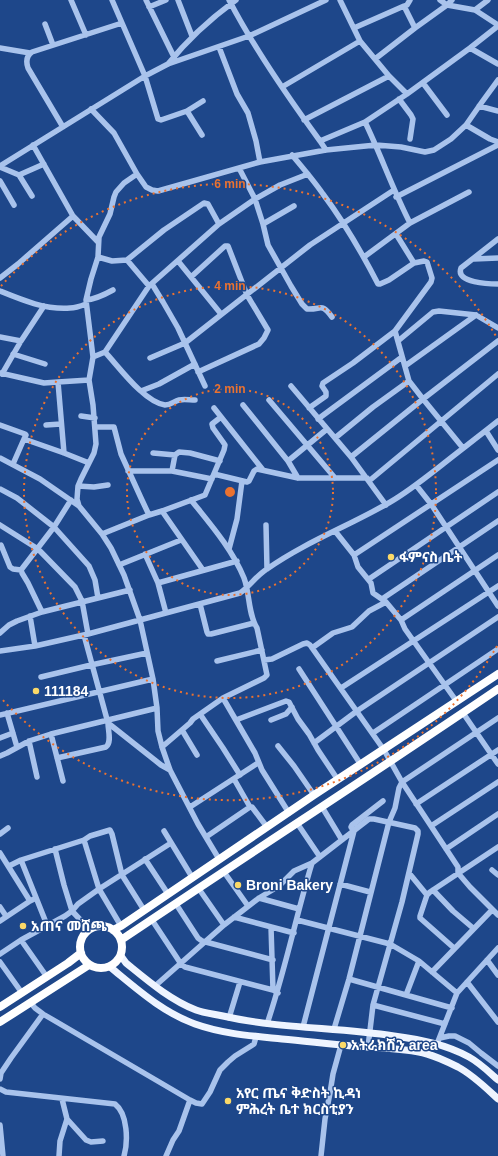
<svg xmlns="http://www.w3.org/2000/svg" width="498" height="1156" font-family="Helvetica,'Noto Sans Ethiopic',sans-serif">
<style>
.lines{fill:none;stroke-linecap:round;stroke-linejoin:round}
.minor{stroke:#a9c3ec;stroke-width:5.5}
.major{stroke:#eef4ff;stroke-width:7}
.highway{stroke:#fff;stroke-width:8}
.ring{fill:none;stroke:#eb7230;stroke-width:2;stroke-dasharray:2 4}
.poi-dot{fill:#fbd968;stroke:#1e478a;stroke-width:1.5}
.labels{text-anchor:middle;stroke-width:3;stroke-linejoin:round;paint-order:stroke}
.poi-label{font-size:14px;font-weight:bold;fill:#fff;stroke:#1e478a;text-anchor:start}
.centre{fill:#eb7230;stroke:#1e478a;stroke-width:2}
.ring-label{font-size:12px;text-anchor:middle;font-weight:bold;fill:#eb7230;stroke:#1e478a;stroke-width:3;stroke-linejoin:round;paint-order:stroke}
</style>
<rect width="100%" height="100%" fill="#1e478a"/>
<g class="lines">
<!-- minor -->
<path class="minor" d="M71 0 86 35
M112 0 145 76 158 119 161 120 187 111 203 101
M146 0 174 57
M178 0 192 36
M229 0C255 50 287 96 320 141L326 150
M340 0 360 41 389 76 407 94
M440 0 447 5 475 10 498 25
M404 6 415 28
M149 7 166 0
M475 10 488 0
M45 24 53 45
M354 28 404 6 407 5 410 0
M219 47 237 94 248 113 256 141 260 162
M0 48 30 53
M470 48 498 64
M375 59 415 28 447 5 452 0
M168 64C188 39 210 19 236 0
M423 83 447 115
M282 87 360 41
M399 99 411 115 413 119 410 139
M479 106 498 111
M91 109 114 133 137 174 146 187 152 190 158 191 260 162 326 150 376 145 401 147 425 152 434 150 451 139 466 125 482 102 498 80
M187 111 202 135
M304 120 389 76
M365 122C381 155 393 190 410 223
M466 125 490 139 498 142
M63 127 28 68C26 62 26 56 32 52L122 23
M320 141 365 122 407 94 470 48 498 26
M33 145 73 216 98 242
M292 155C303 168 314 181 323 194 344 222 362 253 378 284H380L389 280 414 263 424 261 427 262 432 278 431 282 395 331
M0 166 145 76 168 64 249 36 326 0
M0 167 19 175 32 196
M239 168 255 199 263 224 268 245 291 286 302 304 307 309C322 310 321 302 332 317
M19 175 44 164
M0 181 14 205
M396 197 498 145
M263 224 294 206
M396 234 414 263
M498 239 461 268C455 283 490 284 498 284
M98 257 112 261 127 260 164 230 204 203 208 204 219 224
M364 257 410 223 469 192
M474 259 498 258
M127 260 149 286
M178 261 221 314
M191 277 225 246H228L247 295 268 330 264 338 259 344 198 372
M0 278 18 264 73 216
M152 284 163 302 178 328 205 386
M0 291C22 300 46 310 70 308 75 308 81 306 86 304
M86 300C96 299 104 295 113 290
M0 337 21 341
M398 341 433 312 439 311 476 315 498 328
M105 352C119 367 144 402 165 405 171 405 174 401 179 400 184 399 190 400 195 400
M13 354 45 364
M93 357 105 352 149 286 219 224 255 199 280 185 308 174
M150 358 185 343 310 245 394 190
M405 366 476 315
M0 373 44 383 58 382 64 453
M2 374 21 341 44 306
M58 382 89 380
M291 386 351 457 386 505
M141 391 159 384 195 364
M269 400 335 478
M243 405 288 461 298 478
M214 408 263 470
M309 408 326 396V392L322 386 323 383 353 363 395 331 409 381 423 399 463 448
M81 416 95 418
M318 419 402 357
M0 425 25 434 26 435 24 439
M46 425 61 424
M95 427H114L121 454 141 498 149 515
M486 431 498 450
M335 438 373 407 409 381
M153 453 175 455 179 452 190 453 220 461
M351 457 423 399 498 341
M0 458 40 479 79 506 102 534 111 548 124 575 140 620 153 679 157 708 158 731 162 747 170 770 198 824 219 859
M288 461 327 429
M13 464 24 439 64 453 89 463
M128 471H172L212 479
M172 471 175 455
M214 474 247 482 249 481 254 471 257 469 298 478H367
M369 481 498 374
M416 485 431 504 498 606
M78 486 94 487 108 485
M0 489 17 498 54 527 89 566 95 580 98 598
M79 506 77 499 78 486 81 479 94 453 96 444 93 405 89 380 93 357 86 300 91 279 98 257 99 237 110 214 114 197 116 192 124 183 137 174
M162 511 203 570
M0 525 38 549 75 587 82 601 88 634
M266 525 267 569
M335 531 354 555 358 567 371 583 373 593 386 602 401 620 405 629 457 702
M102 534 149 515 162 511 205 495 224 450 225 445 223 442 213 428 212 424 221 417
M1 545 10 567 13 569 21 570
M229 549 237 519 242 481
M145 554 158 583 166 613
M354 555 498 460
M119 565 181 540
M21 570 22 573 28 583 42 612 130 590
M21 570 54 527 71 500
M369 579 498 492
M158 583 237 561
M382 599 498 521
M200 604 207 632 208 634H211L254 623
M30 616 35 646
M401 620 498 555
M0 633 9 625 17 621 42 612
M84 635 108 723 161 765 170 770
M312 648 333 633 352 627 369 611 386 602
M0 651 35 646 88 634 240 593C250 586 256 576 267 569 304 543 346 527 385 505 404 495 421 481 438 468 458 452 478 437 498 421
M264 660 272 659 303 644 307 643 310 645 384 750 402 782 458 867V873L470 887 498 915
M217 661 262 650
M299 669 361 765
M41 677 91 665 147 653
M341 688 498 586
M223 698 255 753 262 770 289 813
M7 713 17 747
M463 713 498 764
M200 714 223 748 240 775
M0 715 153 679
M236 720 286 701 289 702 298 719 309 734 318 750 338 780
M271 720 286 714 292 707
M182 730 197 755
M373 733 498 649
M51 734 63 781
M0 738 13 733
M29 741 37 777
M314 743 357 711 498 617
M278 746 294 766 314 795
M162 747 190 723 193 719 223 698 264 678 267 675 257 628C248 614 250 594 244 578 232 549 211 525 191 500
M0 756 7 753 29 741 51 734 157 708
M57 758 106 747C112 742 108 731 108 723
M234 779 250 807H252L267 827
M416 804 498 750
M190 807 258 763
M322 807 342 840
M297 823 320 857
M431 826 498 782
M164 831 192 877
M0 834 8 828
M206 837 250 807
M84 840 99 889 121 926
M55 849 64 885 72 911 89 929
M446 849 498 814
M0 853 30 901 36 898
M145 859 168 894
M21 860 47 925
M9 866 21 860 84 840 90 836 110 830 112 834 122 875 144 910
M492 870 498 875
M224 872 248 906
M409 873 427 895
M340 884 370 892
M199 889 224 925
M433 890 453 911 473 928
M259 898 299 909
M176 904 198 938 202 941 273 960
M0 907 6 916
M234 917 294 933
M152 920 181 964 185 967 273 990 278 993
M297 920 390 944 419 961 457 993
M0 921 30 901
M271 927 273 990
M21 940 47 977
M454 948 420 918V916L427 895 430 892 498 847
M0 954 21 940 65 916 72 911 78 904 99 889 171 843
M487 960 498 975
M0 962 22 993
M432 972 492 910
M349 979 452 1008
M467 982 498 1022
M155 986 224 925 259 898 279 886 294 871 312 863 369 819H374L415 828 418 831V834L402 902 373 1005 368 1047
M406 995 419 961
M30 1002 35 1008 43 1014 190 1100 196 1103 202 1104 210 1092 220 1070 228 1062 235 1056 251 1046 254 1044 256 1037
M373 1005 445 1024
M229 1018 240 982
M267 1024C285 971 296 916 312 863
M303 1027 354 831 351 827 352 825 383 801
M334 1029 349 979 389 822 395 808 399 788 402 782 498 718
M440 1038 449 1036H455L469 1043 481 1053 498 1066
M437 1044 457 993 498 948
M0 1079 1 1073 11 1058 43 1014
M0 1089 6 1092 115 1104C128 1114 128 1142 124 1156
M67 1119 86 1140 91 1142 103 1141
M0 1125 3 1156
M59 1156 60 1141 67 1119 62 1099
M166 1156 173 1140 179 1131 190 1100
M321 1156 325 1119 330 1093 333 1074 341 1045"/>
<!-- major -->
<path class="major" d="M121 956 126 963C147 980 170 1000 196 1010 204 1013 214 1014 223 1016 279 1029 337 1027 394 1036 422 1040 445 1044 469 1057 480 1063 489 1072 498 1080
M110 967C137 989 162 1012 195 1024 223 1034 253 1036 282 1039 305 1041 328 1044 352 1046 375 1048 405 1048 427 1054 438 1057 448 1062 458 1067 473 1075 485 1087 498 1099"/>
<!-- highway -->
<path class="highway" d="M80 947a21 21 0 1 1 42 0a21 21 0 1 1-42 0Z
M113 930 121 926 314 795 498 674
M121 940C246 856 373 774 498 689
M0 1007 68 963 81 953
M0 1022 89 965"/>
</g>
<!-- distance rings -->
<g class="ring">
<circle cx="230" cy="492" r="103"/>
<circle cx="230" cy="492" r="206"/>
<path d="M497 646A308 308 0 0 1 1 698M1 286A308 308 0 0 1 497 338"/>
</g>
<!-- markers -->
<g class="poi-dot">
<circle cx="391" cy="557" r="4"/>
<circle cx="36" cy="691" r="4"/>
<circle cx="238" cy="885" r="4"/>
<circle cx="23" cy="926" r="4"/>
<circle cx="343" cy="1045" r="4"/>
<circle cx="228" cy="1101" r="4"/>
</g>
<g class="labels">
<!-- poi labels -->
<g class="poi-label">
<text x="399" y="562">ፋምናስ ቤት</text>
<text x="44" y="696">111184</text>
<text x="246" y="890">Broni Bakery</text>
<text x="31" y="931">አጠና መሸጫ</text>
<text x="351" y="1050">አትራክሽን area</text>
<text x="236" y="1098">አየር ጤና ቅድስት ኪዳነ<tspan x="236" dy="16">ምሕረት ቤተ ክርስቲያን</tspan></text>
</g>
</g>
<circle cx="230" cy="492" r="6" class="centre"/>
<g class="ring-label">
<text x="230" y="188">6 min</text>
<text x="230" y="290">4 min</text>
<text x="230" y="393">2 min</text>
</g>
</svg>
